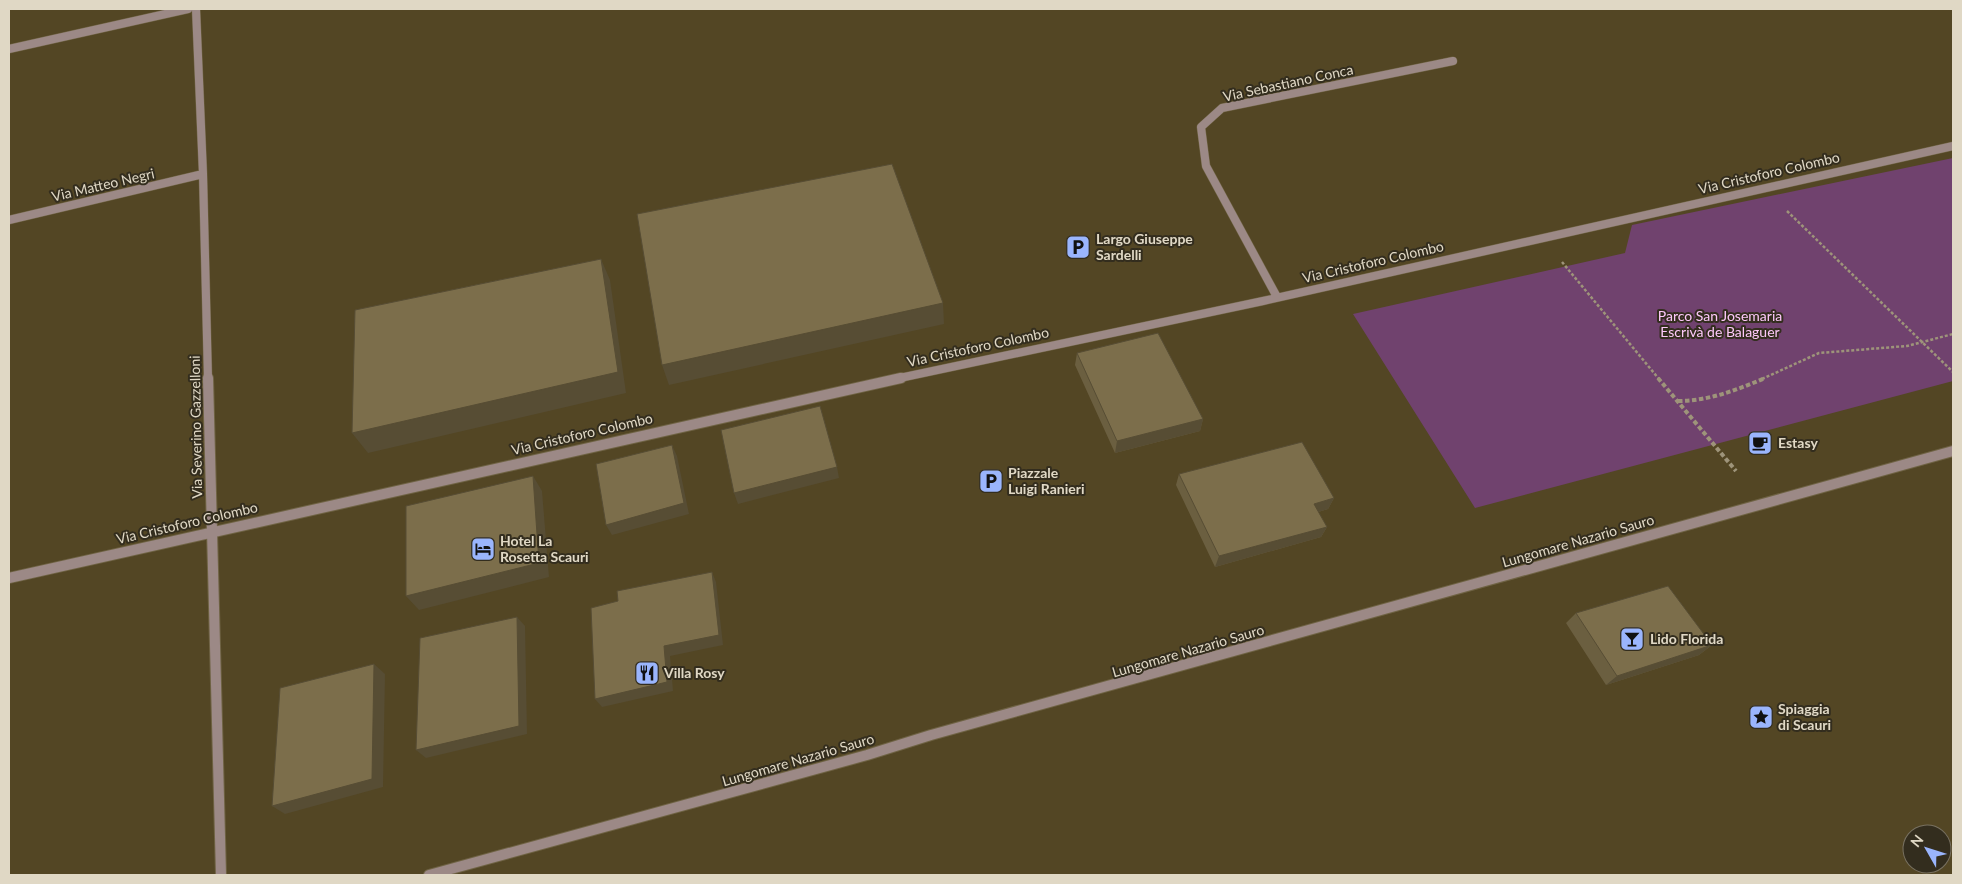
<svg xmlns="http://www.w3.org/2000/svg" width="1962" height="884" font-family="Lato,sans-serif">
<style>
.green{fill:#70426e}
.lines{fill:none;stroke-linecap:round;stroke-linejoin:round}
.minor-far1-casing{stroke:#6f6344;stroke-width:9}
.minor-casing{stroke:#6f6344;stroke-width:12}
.path-far1{stroke:#9e947a;stroke-width:2.5;stroke-dasharray:3 2;stroke-linecap:butt}
.path{stroke:#9e947a;stroke-width:4;stroke-dasharray:4.5 2.5;stroke-linecap:butt}
.minor-far1{stroke:#9c8986;stroke-width:8}
.minor{stroke:#9c8986;stroke-width:10}
.wall{fill:#6b5f40}
.shaded-wall{fill:#574d34}
.building{fill:#7c6e4b;stroke:#574d34}
.labels{text-anchor:middle;stroke-width:4;stroke-linejoin:round;paint-order:stroke}
.street-label{font-size:14px;fill:#e0d8c5;stroke:#332d1e}
.poi-label{font-size:14px;font-weight:bold;fill:#e0d8c5;stroke:#332d1e;text-anchor:start}
.park-label{font-size:14px;fill:#fdc8fa;stroke:#332d1e}
</style>
<rect width="100%" height="100%" fill="#534624"/>
<!-- green -->
<path class="green" d="M1953 158V381L1475 508 1353 314 1625 253 1632 225Z"/>
<g class="lines">
<!-- minor-far1 casing -->
<g class="minor-far1-casing">
<path id="minor-far1" d="M196 9 203 174 208 379
M9 49 188 9
M9 220 203 174
M1277 297 1206 166 1201 127 1222 108 1453 61
M895 379 1263 301 1953 146"/>
</g>
<!-- minor casing -->
<g class="minor-casing">
<path id="minor" d="M208 378 221 875
M9 578 901 378
M429 875 867 755 931 735 1953 451"/>
</g>
<!-- path-far1 -->
<path class="path-far1" d="M1787 211 1953 372
M1562 262 1659 379
M1762 379 1819 353 1907 346 1953 334"/>
<!-- path -->
<path class="path" d="M1658 378 1736 471
M1678 401C1708 401 1737 390 1765 378"/>
<!-- minor-far1 -->
<use href="#minor-far1" class="minor-far1"/>
<!-- minor -->
<use href="#minor" class="minor"/>
</g>
<!-- wall -->
<path class="wall" d="M1077 353 1203 419 1200 431 1115 453 1075 365Z
M1179 474 1334 498 1328 509 1318 512 1327 527 1321 537 1215 567 1176 485Z
M1576 613 1712 645 1699 655 1606 685 1566 623Z"/>
<!-- shaded-wall -->
<path class="shaded-wall" d="M601 259 610 280 626 393 368 453 352 433Z
M943 303 944 324 669 385 662 365Z
M1203 419 1200 431 1115 453 1117 441Z
M672 445 677 456 689 514 612 535 606 525Z
M837 467 839 478 738 504 734 493Z
M533 476 542 491 549 577 419 610 406 596Z
M1334 498 1328 509 1308 515 1314 504Z
M1327 527 1321 537 1215 567 1219 556Z
M712 572 716 582 723 645 670 656 673 691 602 707 595 699 664 646Z
M517 617 525 626 527 734 426 758 416 750Z
M1712 645 1699 655 1606 685 1617 676Z
M374 664 385 674 383 787 285 814 272 806Z"/>
<!-- building -->
<path class="building" d="M892 164 943 303 662 365 637 214Z
M601 259 618 372 352 433 355 310Z
M1158 333 1203 419 1117 441 1077 353Z
M820 406 837 467 734 493 721 430Z
M1302 442 1334 498 1314 504 1327 527 1219 556 1179 474Z
M672 445 684 503 606 525 596 464Z
M533 476 539 563 406 596V506Z
M712 572 719 635 664 646 667 682 595 699 591 608 618 601 617 591Z
M1668 586 1712 645 1617 676 1576 613Z
M517 617 519 726 416 750 420 638Z
M374 664 372 779 272 806 280 688Z"/>
<!-- icons -->
<defs>
<g id="parking-square" transform="scale(1.25)"><rect x="-9" y="-9" width="18" height="18" rx="4" fill="#9ab5fd" stroke="#332d1e"/><path d="M-3.5-5.5H1a3.5 3.5 0 0 1 0 7H-1V5.5H-3.5ZM-1-3.4V-.6H.8a1.4 1.4 0 0 0 0-2.8Z" fill="#111"/></g>
<g id="cafe-square" transform="scale(1.25)"><rect x="-9" y="-9" width="18" height="18" rx="4" fill="#9ab5fd" stroke="#332d1e"/><path d="M-5.5-4.5H6V0H3Q3 3.5 0 3.5H-2.5Q-5.5 3.5-5.5 0ZM3-3.2v2h1.7v-2ZM-6 4.5H4V6H-6Z" fill="#111"/></g>
<g id="hotel-square" transform="scale(1.25)"><rect x="-9" y="-9" width="18" height="18" rx="4" fill="#9ab5fd" stroke="#332d1e"/><path d="M-6-4.5h1.5V1H6V5H4.5V3h-9V5H-6ZM-4 0a1.8 1.8 0 1 1 3.6 0ZM.5 0V-2.5h3Q6-2.5 6 0Z" fill="#111"/></g>
<g id="bar-square" transform="scale(1.25)"><rect x="-9" y="-9" width="18" height="18" rx="4" fill="#9ab5fd" stroke="#332d1e"/><path d="M-6-5H6L.8 .8V4.5H3.5V6h-7V4.5H-.8V.8Z" fill="#111"/></g>
<g id="restaurant-square" transform="scale(1.25)"><rect x="-9" y="-9" width="18" height="18" rx="4" fill="#9ab5fd" stroke="#332d1e"/><path d="M-5-6h1v4h1v-4h1v4h1v-4h1v5L-1.5 .5V6h-2V.5L-5-1ZM5-6V6H3V1.5H1.5Q1.5-4 5-6Z" fill="#111"/></g>
<g id="sight-square" transform="scale(1.25)"><rect x="-9" y="-9" width="18" height="18" rx="4" fill="#9ab5fd" stroke="#332d1e"/><path d="M0-6L1.8-2.2L6-1.7L2.9 1.2L3.7 5.4L0 3.3L-3.7 5.4L-2.9 1.2L-6-1.7L-1.8-2.2Z" fill="#111"/></g>
</defs>
<g fill-rule="evenodd">
<use href="#parking-square" x="1078" y="247"/>
<use href="#cafe-square" x="1760" y="443"/>
<use href="#parking-square" x="991" y="481"/>
<use href="#hotel-square" x="483" y="549"/>
<use href="#bar-square" x="1632" y="639"/>
<use href="#restaurant-square" x="647" y="673"/>
<use href="#sight-square" x="1761" y="717"/>
</g>
<g class="labels">
<!-- street labels -->
<g class="street-label">
<text transform="translate(1288 83) rotate(-12)" y="5">Via Sebastiano Conca</text>
<text transform="translate(1769 173) rotate(-13)" y="5">Via Cristoforo Colombo</text>
<text transform="translate(103 185) rotate(-13)" y="5">Via Matteo Negri</text>
<text transform="translate(1373 262) rotate(-13)" y="5">Via Cristoforo Colombo</text>
<text transform="translate(978 347) rotate(-12)" y="5">Via Cristoforo Colombo</text>
<text transform="translate(196 427) rotate(-91)" y="5">Via Severino Gazzelloni</text>
<text transform="translate(582 434) rotate(-13)" y="5">Via Cristoforo Colombo</text>
<text transform="translate(187 523) rotate(-13)" y="5">Via Cristoforo Colombo</text>
<text transform="translate(1578 541) rotate(-16)" y="5">Lungomare Nazario Sauro</text>
<text transform="translate(1188 651) rotate(-16)" y="5">Lungomare Nazario Sauro</text>
<text transform="translate(798 760) rotate(-16)" y="5">Lungomare Nazario Sauro</text>
</g>
<!-- poi labels -->
<g class="poi-label">
<text x="1096" y="244">Largo Giuseppe<tspan x="1096" dy="16">Sardelli</tspan></text>
<text x="1778" y="448">Estasy</text>
<text x="1008" y="478">Piazzale<tspan x="1008" dy="16">Luigi Ranieri</tspan></text>
<text x="500" y="546">Hotel La<tspan x="500" dy="16">Rosetta Scauri</tspan></text>
<text x="1650" y="644">Lido Florida</text>
<text x="664" y="678">Villa Rosy</text>
<text x="1778" y="714">Spiaggia<tspan x="1778" dy="16">di Scauri</tspan></text>
</g>
<!-- park labels -->
<g class="park-label">
<text x="1720" y="321">Parco San Josemaria<tspan x="1720" dy="16">Escrivà de Balaguer</tspan></text>
</g>
</g>
<!-- border -->
<rect width="1962" height="884" fill="none" stroke="#e0d8c5" stroke-width="20"/>
<!-- north arrow -->
<g transform="translate(1927 849) rotate(309)"><circle r="24" fill="#332d1e" stroke="#787161"/>
<path d="M0-4L9 19L0 12L-9 19Z" fill="#9ab5fd"/>
<text y="-8" font-size="14" font-weight="bold" text-anchor="middle" fill="#e0d8c5">N</text>
</g>
</svg>
